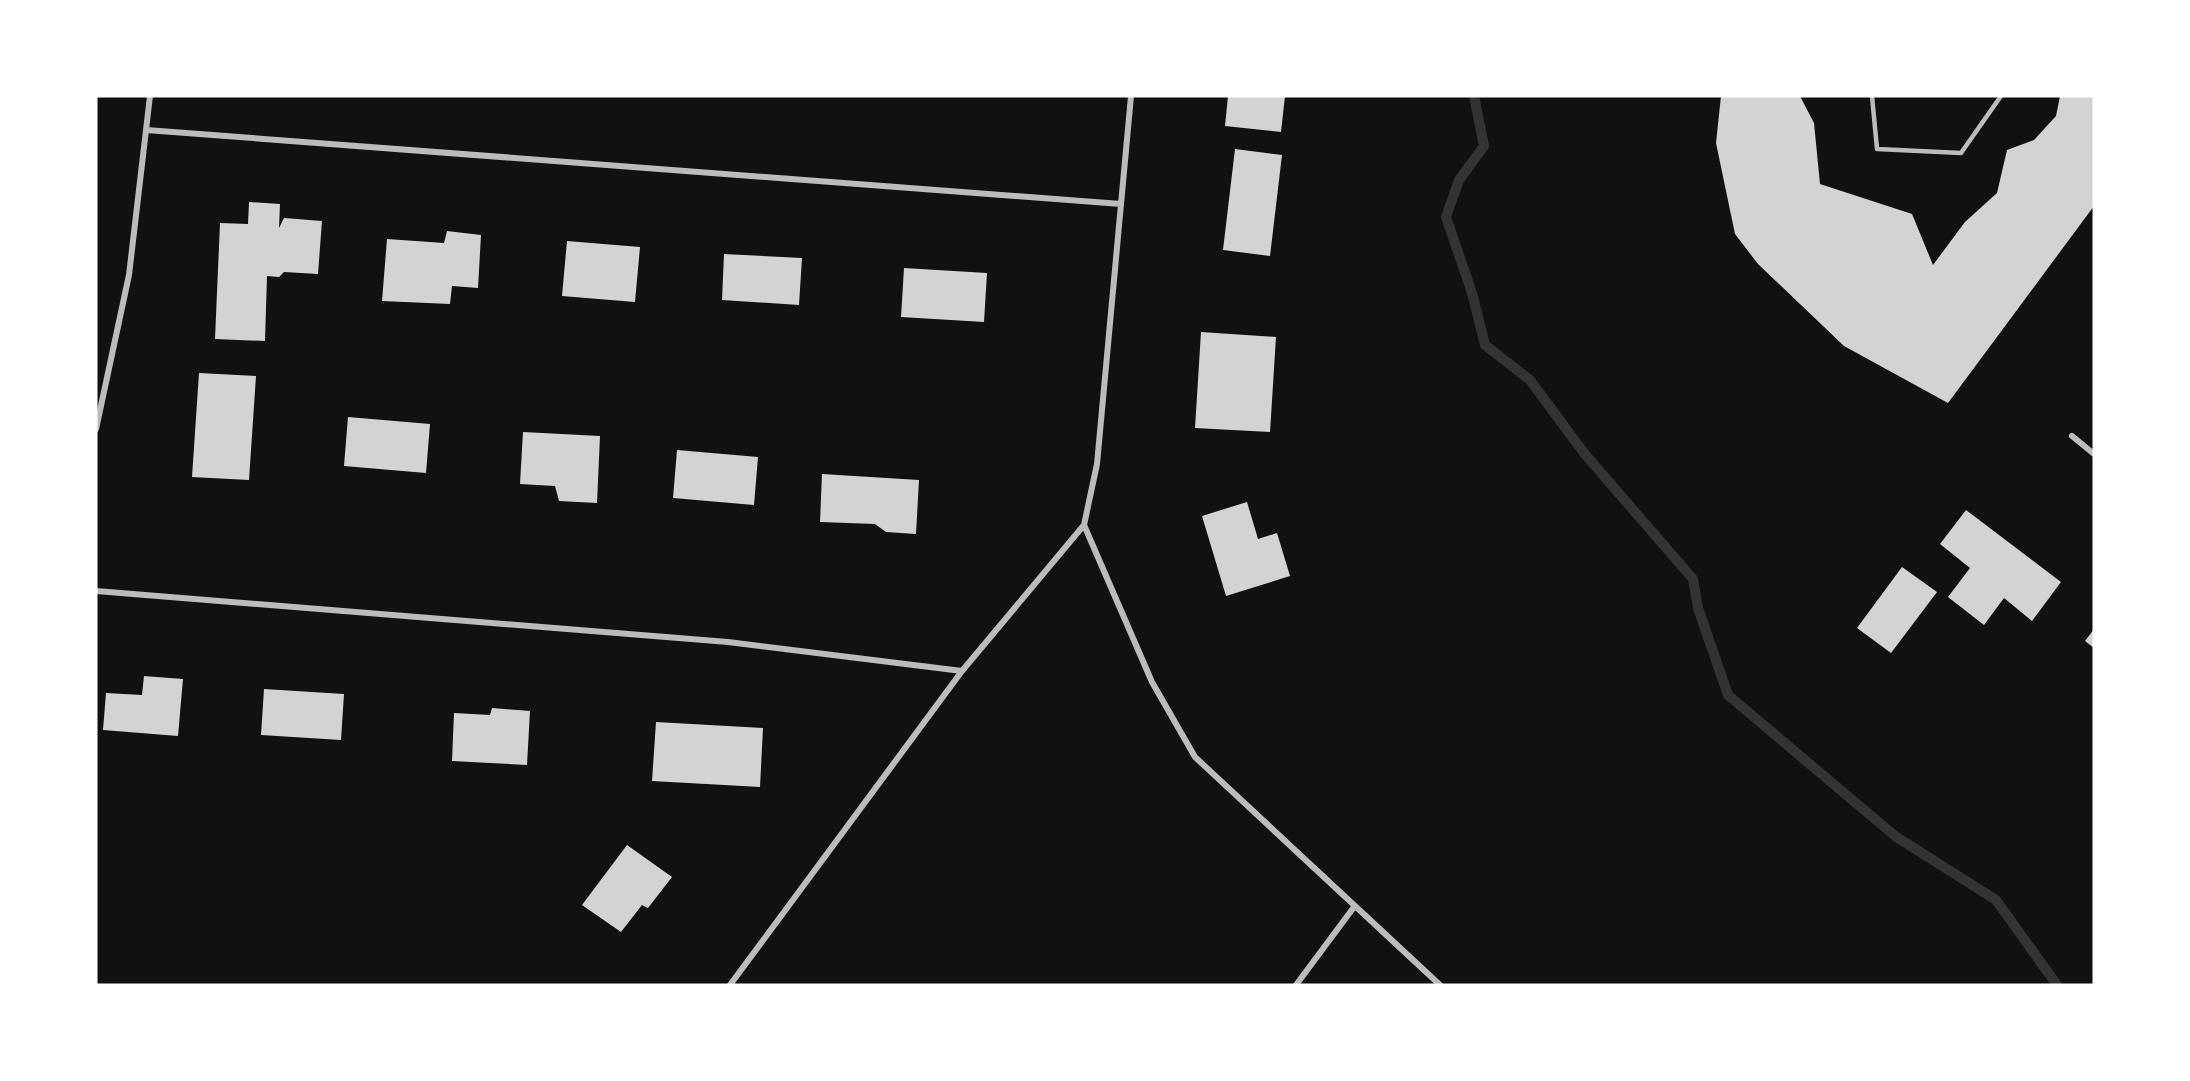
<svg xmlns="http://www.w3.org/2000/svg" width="2190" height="1081" font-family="'Titillium Web',sans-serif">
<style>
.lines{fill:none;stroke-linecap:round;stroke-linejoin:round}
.stream{stroke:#333;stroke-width:10}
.building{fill:#d3d3d3}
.service{stroke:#bcbcbc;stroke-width:4.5}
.minor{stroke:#bcbcbc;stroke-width:6}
</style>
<rect width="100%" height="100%" fill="#111"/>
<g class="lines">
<!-- stream -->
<path class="stream" d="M1474 96 1484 146 1459 180 1446 217 1472 293 1485 345 1530 380 1584 453 1693 579 1698 608 1728 695 1895 836 1996 900 2057 985"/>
</g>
<!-- building -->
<path class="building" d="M1228 96H1285L1281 132 1225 126Z
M1721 96H1800L1814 123 1820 184 1912 214 1933 265 1965 222 1997 193 2007 150 2034 140 2056 116 2060 96H2094V206L1948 403 1844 346 1758 264 1735 234 1716 143Z
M1235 149 1282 155 1270 256 1223 250Z
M249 202 280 204 279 228 284 218 322 221 318 274 284 272 279 277 267 276 265 341 215 339 220 223 248 224Z
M447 231 481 235 478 288 452 286 450 304 382 301 387 239 444 243Z
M567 241 640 247 635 302 562 296Z
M724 254 802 258 799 305 722 300Z
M904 268 987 273 984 322 901 317Z
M1201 332 1276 337 1270 432 1195 428Z
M199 373 256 376 249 480 192 477Z
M348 417 430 424 426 473 344 466Z
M523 432 600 436 597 503 559 501 555 486 520 484Z
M677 450 758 457 754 505 673 498Z
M822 474 919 480 916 534 886 532 875 524 820 522Z
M1247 502 1258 539 1277 533 1290 576 1226 596 1202 516Z
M1966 510 2061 582 2032 621 2004 598 1984 625 1948 597 1970 568 1940 544Z
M1902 567 1937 592 1891 653 1857 628Z
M2094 629V648L2085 641Z
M144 676 183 679 178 736 103 730 106 693 142 695Z
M264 689 344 694 341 740 261 735Z
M492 708 530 711 527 765 452 761 454 713 490 715Z
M656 722 763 728 760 787 652 781Z
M627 845 672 877 648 908 642 905 621 932 582 905Z"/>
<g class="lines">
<!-- service -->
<path class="service" d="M1872 96 1877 149 1961 153 2001 96"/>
<!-- minor -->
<path class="minor" d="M1131 96 1097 464 1084 525 1152 682 1195 757 1440 985
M146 130 1121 204
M96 429 129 275 150 96
M2072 436 2094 454
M96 591 728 642 962 671
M730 985 962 671 1084 525
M1296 985 1354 907"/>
</g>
<!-- border -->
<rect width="2190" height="1081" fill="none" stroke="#ffffff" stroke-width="195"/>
</svg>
